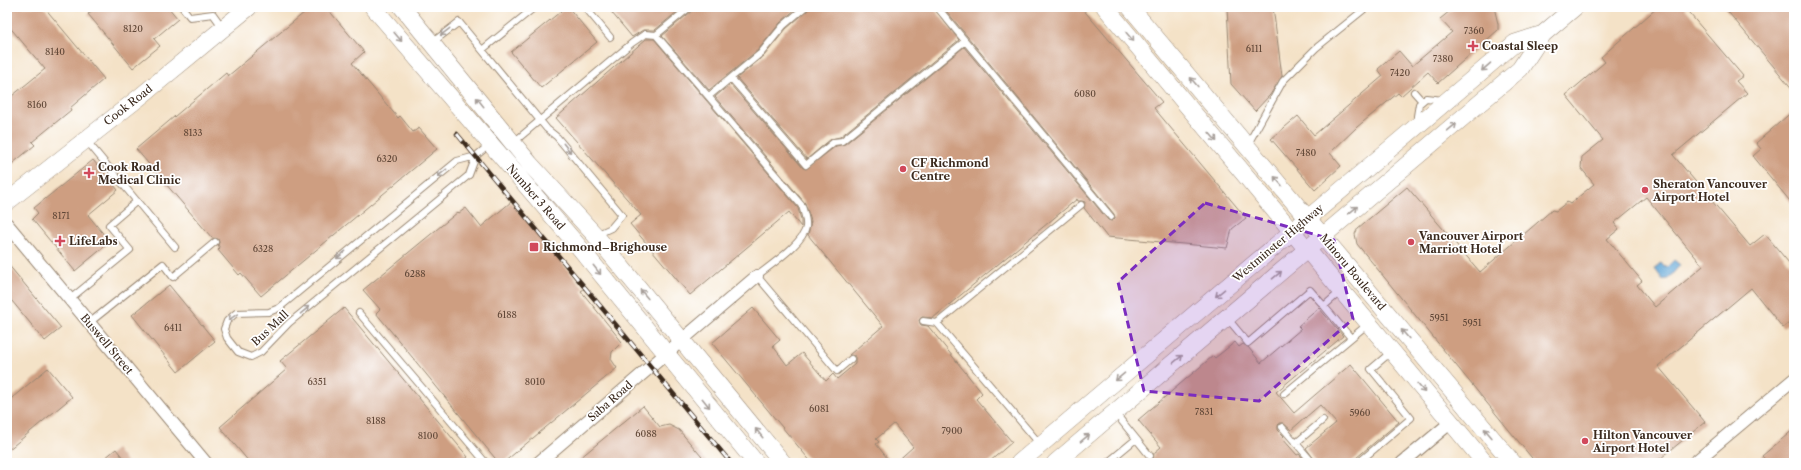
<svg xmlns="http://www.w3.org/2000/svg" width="1801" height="470" font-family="'Libre Caslon Text',serif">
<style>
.water{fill:#60a5d5;stroke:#4e687a}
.building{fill:#ce9e81;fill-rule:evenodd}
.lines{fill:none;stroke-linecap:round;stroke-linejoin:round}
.lane-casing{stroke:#988672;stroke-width:8}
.street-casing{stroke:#988672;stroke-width:14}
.secondary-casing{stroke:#988672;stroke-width:18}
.lane{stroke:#fff;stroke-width:6}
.street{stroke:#fff;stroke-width:12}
.secondary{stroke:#fff;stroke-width:17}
.rail-casing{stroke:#3b2a1e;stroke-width:4.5}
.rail{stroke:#fff;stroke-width:3;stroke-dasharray:9;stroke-linecap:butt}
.oneway{stroke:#a79f9a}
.marked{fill:#7b2cbf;fill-opacity:0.2;stroke:#7b2cbf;stroke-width:3;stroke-dasharray:8 5;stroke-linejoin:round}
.poi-dot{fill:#d1495b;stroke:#fff;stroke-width:1.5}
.labels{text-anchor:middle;stroke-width:3.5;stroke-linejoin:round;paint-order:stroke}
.number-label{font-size:9px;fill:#604737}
.poi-label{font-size:11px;font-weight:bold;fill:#3b2a1e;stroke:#fff;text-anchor:start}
.street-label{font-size:11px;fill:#3b2a1e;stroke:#fff}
</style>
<rect width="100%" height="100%" fill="#fff"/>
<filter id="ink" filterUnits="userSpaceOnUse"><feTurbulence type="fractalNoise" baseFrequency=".025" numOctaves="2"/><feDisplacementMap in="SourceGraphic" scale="8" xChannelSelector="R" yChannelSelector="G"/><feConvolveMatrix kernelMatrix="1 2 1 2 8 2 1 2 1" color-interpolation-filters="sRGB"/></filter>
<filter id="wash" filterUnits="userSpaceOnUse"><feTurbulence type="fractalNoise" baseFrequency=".012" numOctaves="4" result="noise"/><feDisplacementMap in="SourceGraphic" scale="16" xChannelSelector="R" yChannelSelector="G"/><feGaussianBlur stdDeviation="0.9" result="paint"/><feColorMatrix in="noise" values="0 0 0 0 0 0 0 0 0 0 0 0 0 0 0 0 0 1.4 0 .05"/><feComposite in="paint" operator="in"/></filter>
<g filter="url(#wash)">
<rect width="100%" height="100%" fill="#f4e2c7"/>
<!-- water -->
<path class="water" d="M1674 260 1680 265 1668 279 1663 280 1655 269 1660 263 1667 267Z"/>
<g id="blocks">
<!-- building -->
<path class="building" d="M7 7H44L104 79 70 108 71 110 32 142 35 145 7 168V100L45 69 7 24Z
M96 7H168L178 19 154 39 160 46 133 68 88 14Z
M311 7H326L364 52 352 63 398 118 400 116 413 132 419 128 437 149 261 296 241 273 239 275 218 250 220 248 218 245 219 242 218 239 212 238 136 149 226 73 228 76Z
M566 7H568L597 42 541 88 511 52Z
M607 7H683L655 30H643L632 37Z
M694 7H798L780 23 758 50 709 90 662 36 693 10Z
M809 7H933L959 40 840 137 831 139 807 159 737 78 764 56 786 29 808 10Z
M943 7H1081L1162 102 1154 108 1246 218 1232 229 1227 248 1107 237 1084 208 1085 202 1082 201H1078L1077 199 933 318 922 317 919 320 921 325 928 326 982 393 976 399 1012 442 988 463H895L913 447 894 424 876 439 879 442 876 444 891 463H812L712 343 753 308 780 340 773 346 787 365 802 353 826 381 833 374 837 379 855 364V356L849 355 883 326 808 235 811 221 805 203 715 97 730 84 803 168 806 169 836 146 845 144 964 47 1108 220 1112 221 1115 218 1114 214Z
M1227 7H1273L1282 76 1270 95 1255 111 1231 84Z
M1455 7H1494L1498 24V30L1438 83 1428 72 1401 96 1398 93 1357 127 1330 153 1341 166 1315 190 1271 139 1298 116 1314 135 1383 76 1378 69 1399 51 1412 66 1452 32 1440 19Z
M1658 7H1684L1743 76 1736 81 1747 93 1673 155 1750 246 1765 234 1794 269V319L1783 328 1751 288 1658 366 1705 422 1655 463H1536L1357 244 1355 234 1358 228 1407 187 1480 272 1552 210 1556 211 1567 202 1570 204 1594 184 1581 168 1582 157 1603 140 1566 95 1605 62 1601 57ZM1646 197 1703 266 1655 307 1637 285 1642 281 1607 239 1619 229 1614 223Z
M1724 7H1794V91Z
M646 39H654L798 208 801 220V227L789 212 690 295 630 224 641 215 556 118Z
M1794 110V206L1753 156 1761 149 1756 143Z
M93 160 118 190 88 215 110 242 75 271 32 219 38 213 34 208Z
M511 202 584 289 581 291 622 342 612 352 611 359 617 368 503 463H499L376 313 380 309 363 290 458 212 459 213 466 208 481 227Z
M7 263 61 328 45 341 7 295Z
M169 285 215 341 178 372 132 315Z
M344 308 468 457 461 463H250L220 427 287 369 280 361Z
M1319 308 1343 336 1276 392 1294 413 1351 364 1399 422 1350 463H1317L1306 448 1336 423 1320 405 1291 430 1283 423H1279L1278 426V430L1284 436 1282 438 1297 455 1299 454 1307 463H1142L1147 459 1150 460 1153 459 1154 453 1161 447 1138 420 1213 356 1215 358 1235 342 1239 347 1243 344 1248 347 1261 363 1301 329 1298 326Z
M48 368 72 397 7 451V402Z
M643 406 660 427 669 425 679 430 707 463H574Z
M1794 429V463H1768L1762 456Z
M116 449 127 463H99Z"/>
</g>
</g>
<g filter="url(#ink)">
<use href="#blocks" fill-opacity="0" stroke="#988672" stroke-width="1"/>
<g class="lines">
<!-- lane casing -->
<g class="lane-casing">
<path id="lane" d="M182 7 190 17 213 14 223 28
M535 7 482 50 547 129 557 137 622 215 611 228 596 235
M585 7 610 37
M937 7 1111 217
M656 35 690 7
M433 42 459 22 482 50
M731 78 806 165 834 142 842 141 965 41
M1414 92 1422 101
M709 96 761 53 783 26 805 7
M1419 121 1417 116 1419 104 1426 98 1443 100
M86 140 175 247
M514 142 632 43 645 34 656 35 802 206C804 213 807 220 806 227 804 243 769 266 757 276L837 371 851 359
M1248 144 1283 81 1316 48 1367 7
M476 156 469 175 289 323 261 352 251 357 238 352 227 338 224 329 227 321 236 313 269 312 279 308 457 161 476 156 489 145
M70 299 130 250 109 225 137 201
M1324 306 1351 338
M359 313 486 463
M1228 319 1248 343 1310 290 1324 306 1341 291
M923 321 937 323 1081 205
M89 323 163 264 173 277 215 242
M937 323 1039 443
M1284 394 1368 324
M1116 414 1150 456
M1282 427 1313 463
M1296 443 1323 420
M1107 463 1136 439
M1358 463 1411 418 1371 369 1391 352"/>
</g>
<!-- street casing -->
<g class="street-casing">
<path id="street" d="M7 224 206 463
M538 463 757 276
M1402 463 1450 423
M1694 463 1794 379"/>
</g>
<!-- secondary casing -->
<g class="secondary-casing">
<path id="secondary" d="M373 7 579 247 756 463
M402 7 530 164 595 235 783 463
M1105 7 1485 463
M1130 7 1513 463
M7 202 141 96 249 7
M1019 463 1515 43 1543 34
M1055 463 1520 69 1543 34 1575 7"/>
</g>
<!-- lane -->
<use href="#lane" class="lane"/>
<!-- street -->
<use href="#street" class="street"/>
<!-- secondary -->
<use href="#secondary" class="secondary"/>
<!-- rail casing -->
<g class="rail-casing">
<path id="rail" d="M457 134 731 463"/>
</g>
<!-- rail -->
<use href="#rail" class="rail"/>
</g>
<!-- one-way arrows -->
<defs><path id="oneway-shaft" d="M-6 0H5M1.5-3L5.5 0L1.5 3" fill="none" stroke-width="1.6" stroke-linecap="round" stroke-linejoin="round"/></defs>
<g class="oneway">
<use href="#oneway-shaft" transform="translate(445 32) rotate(142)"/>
<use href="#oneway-shaft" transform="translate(398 37) rotate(50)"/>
<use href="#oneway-shaft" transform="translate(1130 37) rotate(50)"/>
<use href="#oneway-shaft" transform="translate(1486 67) rotate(139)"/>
<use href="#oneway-shaft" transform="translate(1194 82) rotate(-130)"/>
<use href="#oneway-shaft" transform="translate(480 102) rotate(-129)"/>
<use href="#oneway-shaft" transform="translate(1452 127) rotate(-40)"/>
<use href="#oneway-shaft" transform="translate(1213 137) rotate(50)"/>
<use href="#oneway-shaft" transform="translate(567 148) rotate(51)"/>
<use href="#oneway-shaft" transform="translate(442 173) rotate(141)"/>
<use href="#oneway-shaft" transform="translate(1278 181) rotate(-131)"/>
<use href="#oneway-shaft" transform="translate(1353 210) rotate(-40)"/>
<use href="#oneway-shaft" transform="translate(341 255) rotate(141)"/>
<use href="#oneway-shaft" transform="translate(597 270) rotate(51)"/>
<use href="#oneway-shaft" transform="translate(1277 275) rotate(-40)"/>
<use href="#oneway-shaft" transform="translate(1220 293) rotate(140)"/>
<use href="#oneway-shaft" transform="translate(644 294) rotate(-130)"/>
<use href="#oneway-shaft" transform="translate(305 310) rotate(-40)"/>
<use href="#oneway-shaft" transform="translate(233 317) rotate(145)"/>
<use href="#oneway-shaft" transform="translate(1405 334) rotate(-130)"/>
<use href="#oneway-shaft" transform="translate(1178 359) rotate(-40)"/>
<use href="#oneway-shaft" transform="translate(1120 377) rotate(140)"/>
<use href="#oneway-shaft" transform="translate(1421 388) rotate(50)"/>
<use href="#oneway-shaft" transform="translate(706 403) rotate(51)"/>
<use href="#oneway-shaft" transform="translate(759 433) rotate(-129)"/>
<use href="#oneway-shaft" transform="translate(1488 433) rotate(-130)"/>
<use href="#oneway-shaft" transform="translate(1085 438) rotate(-40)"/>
</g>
</g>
<!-- marked area -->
<path class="marked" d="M1205 203 1334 240 1353 319 1259 401 1144 391 1118 282Z"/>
<!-- markers -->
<g class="poi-dot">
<path d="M1471 40h4v4h4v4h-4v4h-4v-4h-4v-4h4z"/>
<circle cx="903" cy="169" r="4"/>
<path d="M87 167h4v4h4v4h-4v4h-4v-4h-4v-4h4z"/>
<circle cx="1645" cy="190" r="4"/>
<path d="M58 235h4v4h4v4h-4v4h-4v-4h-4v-4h4z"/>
<circle cx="1411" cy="242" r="4"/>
<rect x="529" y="242" width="10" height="10" rx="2"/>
<circle cx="1585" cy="441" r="4"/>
</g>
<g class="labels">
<!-- number labels -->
<g class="number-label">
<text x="133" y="32">8120</text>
<text x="1474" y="34">7360</text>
<text x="1254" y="52">6111</text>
<text x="55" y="55">8140</text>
<text x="1443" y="62">7380</text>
<text x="1400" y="76">7420</text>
<text x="1085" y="97">6080</text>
<text x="37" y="108">8160</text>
<text x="193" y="136">8133</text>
<text x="1306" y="156">7480</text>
<text x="387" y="162">6320</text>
<text x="61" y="219">8171</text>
<text x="263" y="252">6328</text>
<text x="415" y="277">6288</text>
<text x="507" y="318">6188</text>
<text x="1439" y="321">5951</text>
<text x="1472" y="326">5951</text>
<text x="173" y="331">6411</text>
<text x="317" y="385">6351</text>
<text x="535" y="385">8010</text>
<text x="819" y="412">6081</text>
<text x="1204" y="415">7831</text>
<text x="1360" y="416">5960</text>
<text x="376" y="424">8188</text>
<text x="952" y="434">7900</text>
<text x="646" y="437">6088</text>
<text x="428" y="439">8100</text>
</g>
<!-- poi labels -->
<g class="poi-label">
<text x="1482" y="50">Coastal Sleep</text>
<text x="911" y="167">CF Richmond<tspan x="911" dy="13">Centre</tspan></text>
<text x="98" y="171">Cook Road<tspan x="98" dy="13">Medical Clinic</tspan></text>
<text x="1653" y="188">Sheraton Vancouver<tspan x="1653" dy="13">Airport Hotel</tspan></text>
<text x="1419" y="240">Vancouver Airport<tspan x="1419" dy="13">Marriott Hotel</tspan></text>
<text x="69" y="245">LifeLabs</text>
<text x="543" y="251">Richmond–Brighouse</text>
<text x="1593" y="439">Hilton Vancouver<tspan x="1593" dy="13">Airport Hotel</tspan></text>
</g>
<!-- street labels -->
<g class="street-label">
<text transform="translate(128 105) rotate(-38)" y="4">Cook Road</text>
<text transform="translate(536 197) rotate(49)" y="4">Number 3 Road</text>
<text transform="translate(1278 243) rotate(-40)" y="4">Westminster Highway</text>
<text transform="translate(1353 272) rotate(50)" y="4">Minoru Boulevard</text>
<text transform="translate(270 328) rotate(-43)" y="4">Bus Mall</text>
<text transform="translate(107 344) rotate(50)" y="4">Buswell Street</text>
<text transform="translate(610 401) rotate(-41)" y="4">Saba Road</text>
</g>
</g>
<!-- margin -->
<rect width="1801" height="470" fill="none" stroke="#fff" stroke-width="24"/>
</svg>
